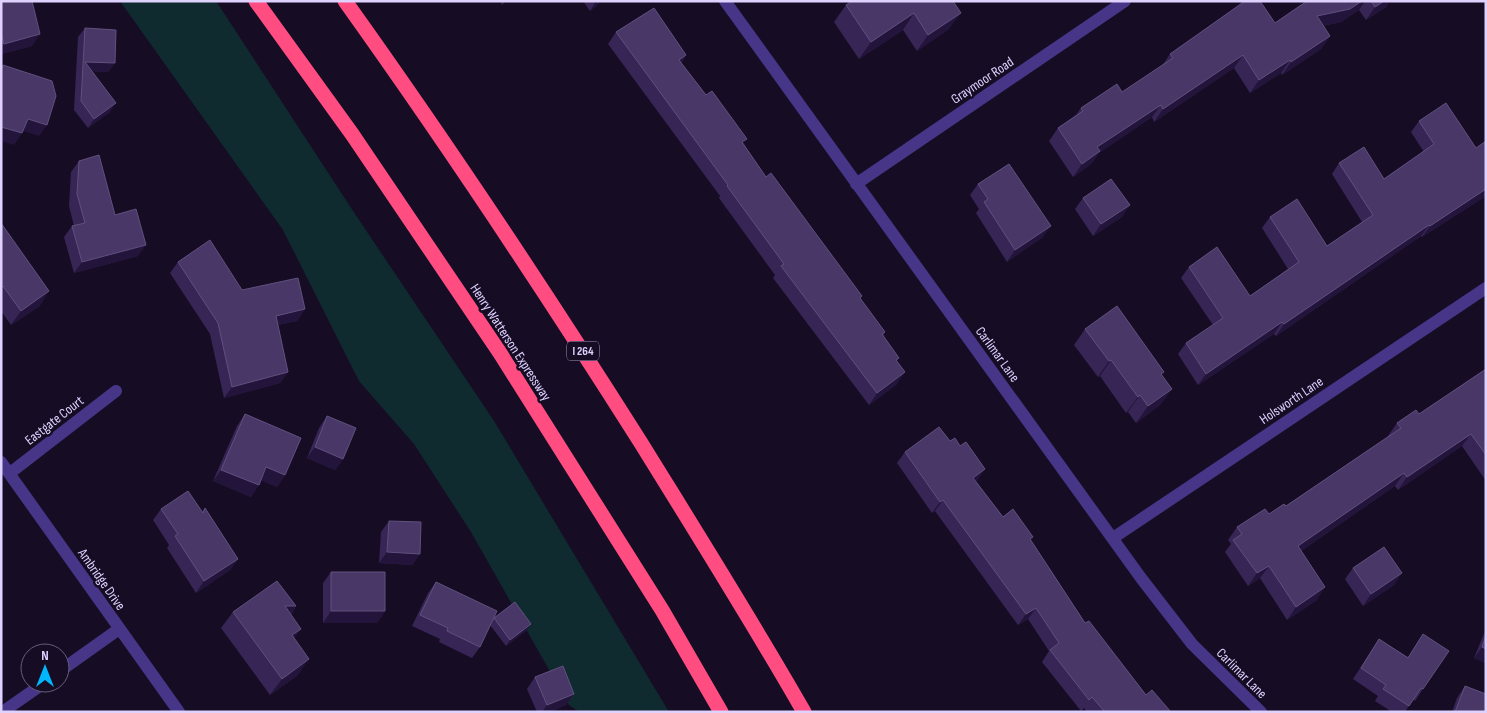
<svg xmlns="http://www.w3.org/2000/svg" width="1487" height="713" font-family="'Sofia Sans Condensed',sans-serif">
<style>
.green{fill:#102b30}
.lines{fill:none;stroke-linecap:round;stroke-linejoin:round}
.minor{stroke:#473587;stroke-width:12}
.highway{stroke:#ff4d82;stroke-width:15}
.wall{fill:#372555}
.shaded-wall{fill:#22143a}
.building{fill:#493867;stroke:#60507f}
.labels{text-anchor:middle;stroke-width:5;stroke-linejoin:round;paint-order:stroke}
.shield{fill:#160d25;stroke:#a397be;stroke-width:1}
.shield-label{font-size:12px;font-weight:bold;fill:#dfd2ff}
.street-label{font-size:14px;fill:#dfd2ff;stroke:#160d25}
</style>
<rect width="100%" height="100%" fill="#160d25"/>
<!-- green -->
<path class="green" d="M120 1H216L355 214 494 421 669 712H579L569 705 471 532 414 444 359 381 283 230Z"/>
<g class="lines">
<!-- minor -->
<path class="minor" d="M725 1 1141 578 1192 644 1261 712
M856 184 1125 1
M1 462 179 712
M10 473 116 391
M1113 538 1486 288
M60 671 119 629
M4 711 44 683"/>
<!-- highway -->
<path class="highway" d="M256 1 352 134 500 353 662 610 721 712
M345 1C448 145 546 293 641 443 696 532 752 621 804 712"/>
</g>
<!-- wall -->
<path class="wall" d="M1 1 32 46 1 54Z
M500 1H506L502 5Z
M583 1H602L590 11Z
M953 1 949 29 917 51 903 30 859 59 834 22 846 5Z
M1307 1H1389L1386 7 1366 20 1359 10 1341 22 1323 26 1330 36 1321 49 1282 75 1281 73 1250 93 1234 68 1154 122 1152 117 1099 153 1091 164 1073 177 1049 141 1058 128 1076 115 1081 108 1122 92 1162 66 1170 54 1275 23Z
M85 28 115 63 108 72 92 71 110 112 88 128 74 110 78 37Z
M616 32 686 55 681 63 743 144 766 177 885 332 883 336 897 361V384L869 405 773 278 775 275 719 198 720 196 608 44Z
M1419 121 1486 196 1422 237 1421 236 1276 336 1274 334 1198 385 1178 354 1186 343 1213 325 1181 278 1189 267 1250 296 1288 269 1262 228 1270 217 1327 246 1362 222 1332 174 1339 163 1384 179 1424 152 1411 132Z
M79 161 115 215 138 256 74 273 64 237 72 226H74L69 206 71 172Z
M978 184 1043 237 1007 262 976 213 979 209 970 195Z
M1083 198 1122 217 1093 236 1075 209Z
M1 223 40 306 11 325 1 311Z
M178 262 242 290 305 309 297 321 278 325 288 372 280 383 224 398 210 334 170 273Z
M1085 329 1162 376 1172 389 1160 405 1136 423 1128 412 1126 413 1100 376 1098 377 1074 345Z
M1486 369V481L1462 446 1398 490 1395 486 1301 551 1317 600 1287 620 1260 578 1248 586 1225 552 1231 544 1228 540 1237 527 1269 514 1286 506 1389 436H1388L1397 423 1419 414Z
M245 414 285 475 277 487 261 480 251 497 213 481 237 426Z
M327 416 343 459 335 470 307 458 319 428Z
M950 441 977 481H976L1003 517 1031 540 1085 623 1146 695 1171 712H1087L1084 708 1081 711 1042 662 1049 651 1028 619 1018 625 935 511 932 513 897 463 905 452Z
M205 508 238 559 230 570 196 593 167 548 169 545 153 520 161 509 202 512Z
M389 521 420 554 412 565 379 563 381 532Z
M1353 568 1394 585 1363 606 1345 579Z
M331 572 385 611 377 623H323V583Z
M436 582 493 619 515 602 527 630 506 646 490 625 480 647 472 658 439 642 440 639 412 626 428 593Z
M296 606 291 615 301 629 294 638 298 675 270 695 221 628 233 612Z
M1486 629V663L1474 658Z
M1423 634V689L1415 701 1413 699 1405 712H1392L1375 701 1378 696 1353 679 1379 639 1408 657Z
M535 677 574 694 566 705 550 712H537L527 689Z
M1465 686 1486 712H1452L1457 698Z"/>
<!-- shaded-wall -->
<path class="shaded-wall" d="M596 1H602L590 11Z
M1362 1H1365L1359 10 1341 22 1308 29 1317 16Z
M1384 1H1389L1386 7 1366 20 1375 7Z
M914 13 903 30 859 59 871 42Z
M961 13 949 29 917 51 928 35Z
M40 34 32 46 1 54V47L4 44Z
M1330 36 1321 49 1282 75 1291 62Z
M686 55 678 66 679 60Z
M1243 55 1234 68 1154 122 1163 109Z
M1290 60 1281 73 1250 93 1259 80Z
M85 62 115 63 108 72 82 71Z
M116 103 110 112 88 128 94 119Z
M1161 105 1152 117 1099 153 1091 164 1073 177 1082 164 1097 147Z
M28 119 47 125 39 136 20 130Z
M1 127 22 133 14 145 1 141Z
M1486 189V196L1422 237 1430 226Z
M1130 205 1122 217 1093 236 1101 224Z
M1429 225 1421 236 1276 336 1284 324Z
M1051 226 1043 237 1007 262 1015 250Z
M146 245 138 256 74 273 82 262Z
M49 291 40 306 11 325 21 311Z
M305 309 297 321 268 327 276 316Z
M1282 322 1274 334 1198 385 1206 374Z
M1111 360 1100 376 1098 377 1109 361Z
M288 372 280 383 224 398 232 387Z
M905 372 897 384 869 405 877 393Z
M1172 389 1160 405 1136 423 1148 406Z
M1140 395 1128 412 1126 413 1138 397Z
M1471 434 1462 446 1398 490 1407 477Z
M315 447 343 459 335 470 307 458Z
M266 467 285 475 277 487 258 479Z
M985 469 977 481 965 489 973 478Z
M221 470 259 485 251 497 213 481Z
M1404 473 1395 486 1289 559 1298 546Z
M943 500 935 511 932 513 940 502Z
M387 552 420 554 412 565 379 563Z
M238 559 230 570 196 593 204 581Z
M1269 566 1260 578 1248 586 1257 573Z
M1402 573 1394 585 1363 606 1371 594Z
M1325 587 1317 600 1287 620 1296 607Z
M285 606H296L285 623Z
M1036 608 1028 619 1018 625 1026 614Z
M331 611H385L377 623H323Z
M531 624 527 630 506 646 510 640Z
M301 629 289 645 292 635Z
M1482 647 1486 649V663L1474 658Z
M309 659 298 675 270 695 282 679Z
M574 694 566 705 550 712H542L547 705Z"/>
<!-- building -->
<path class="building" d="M1 1H32L40 34 4 44 1 34Z
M852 1H953L961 13 928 35 914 13 871 42 846 5Z
M1245 1H1260L1275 23 1307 1H1362L1350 9 1317 16 1330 36 1291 62 1290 60 1259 80 1243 55 1163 109 1161 105 1097 147 1100 151 1082 164 1058 128 1083 111 1081 108 1117 84 1122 92 1173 58 1170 54Z
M1371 1H1384L1375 7Z
M654 8 686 55 679 60 706 95 712 91 747 139 742 142 766 177 771 173 862 296 860 298 885 332 882 334 899 358 896 360 905 372 877 393 781 266 784 264 727 186 728 185 616 32Z
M85 28 116 30 115 63 85 62 116 103 94 119 81 101Z
M3 65 52 81 56 96 47 125 28 119 22 133 1 127V71Z
M1446 103 1476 148 1486 141V189L1430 226 1429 225 1284 324 1282 322 1206 374 1186 343 1223 318 1189 267 1217 247 1250 296 1299 262 1270 217 1297 199 1327 246 1373 215 1339 163 1364 147 1384 179 1434 144 1419 121Z
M99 155 115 215 136 209 146 245 82 262 72 226 85 223 77 194 79 161Z
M1009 164 1051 226 1015 250 984 202 988 199 978 184Z
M1111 179 1130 205 1101 224 1083 198Z
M1 223 49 291 21 311 3 286 1 288Z
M210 240 242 290 298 278 305 309 276 316 288 372 232 387 218 323 178 262Z
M1117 306 1164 372 1161 374 1172 389 1148 406 1140 395 1138 397 1111 360 1109 361 1085 329Z
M1486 369V455L1471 434 1407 477 1404 473 1298 546 1325 587 1296 607 1269 566 1257 573 1233 540 1242 534 1237 527 1265 509 1269 514 1284 504 1286 506 1401 428 1397 423 1416 410 1419 414Z
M245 414 301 438 285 475 266 467 259 485 221 470Z
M327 416 356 428 343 459 315 447Z
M939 427 950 441 955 438 960 446 966 442 985 469 973 478 1003 517 1013 509 1033 537 1030 539 1085 623 1089 621 1146 695 1152 690 1171 712H1105L1092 697 1089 700 1050 650 1059 643 1036 608 1026 614 943 500 940 502 905 452Z
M188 491 203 513 205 508 238 559 204 581 175 536 178 534 161 509Z
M389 521 421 522 420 554 387 552Z
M1384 547 1402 573 1371 594 1353 568Z
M331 572H385V611H331Z
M277 581 296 606H285L301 629 292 635 309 659 282 679 233 612Z
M436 582 497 611 480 647 447 631 448 628 420 615Z
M515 602 531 624 510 640 494 618Z
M1423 634 1449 651 1423 689 1421 688 1409 706 1383 689 1386 685 1361 668 1379 639 1408 658Z
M1486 636V649L1482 647Z
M563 666 574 694 547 705 535 677Z
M1465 686 1486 694V712H1455Z"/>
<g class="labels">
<!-- shield labels -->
<rect class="shield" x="567" y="341.5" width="32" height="19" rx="4"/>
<g class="shield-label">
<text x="583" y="355">I 264</text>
</g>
<!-- street labels -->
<g class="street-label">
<text transform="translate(982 80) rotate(-34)" y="5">Graymoor Road</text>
<text transform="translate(511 342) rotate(57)" y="5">Henry Watterson Expressway</text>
<text transform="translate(998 354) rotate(54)" y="5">Carlimar Lane</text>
<text transform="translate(1291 400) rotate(-34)" y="5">Holsworth Lane</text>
<text transform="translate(54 420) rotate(-38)" y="5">Eastgate Court</text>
<text transform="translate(102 579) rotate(55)" y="5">Ambridge Drive</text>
<text transform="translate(1242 673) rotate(45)" y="5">Carlimar Lane</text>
</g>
</g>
<!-- border -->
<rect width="1487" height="713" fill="none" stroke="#dfd2ff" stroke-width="5"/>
<!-- north arrow -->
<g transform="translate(45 668)"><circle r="24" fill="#160d25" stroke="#665c7c"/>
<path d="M0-4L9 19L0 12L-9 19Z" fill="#00b7fd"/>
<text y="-8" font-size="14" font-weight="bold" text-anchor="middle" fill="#dfd2ff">N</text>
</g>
</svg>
